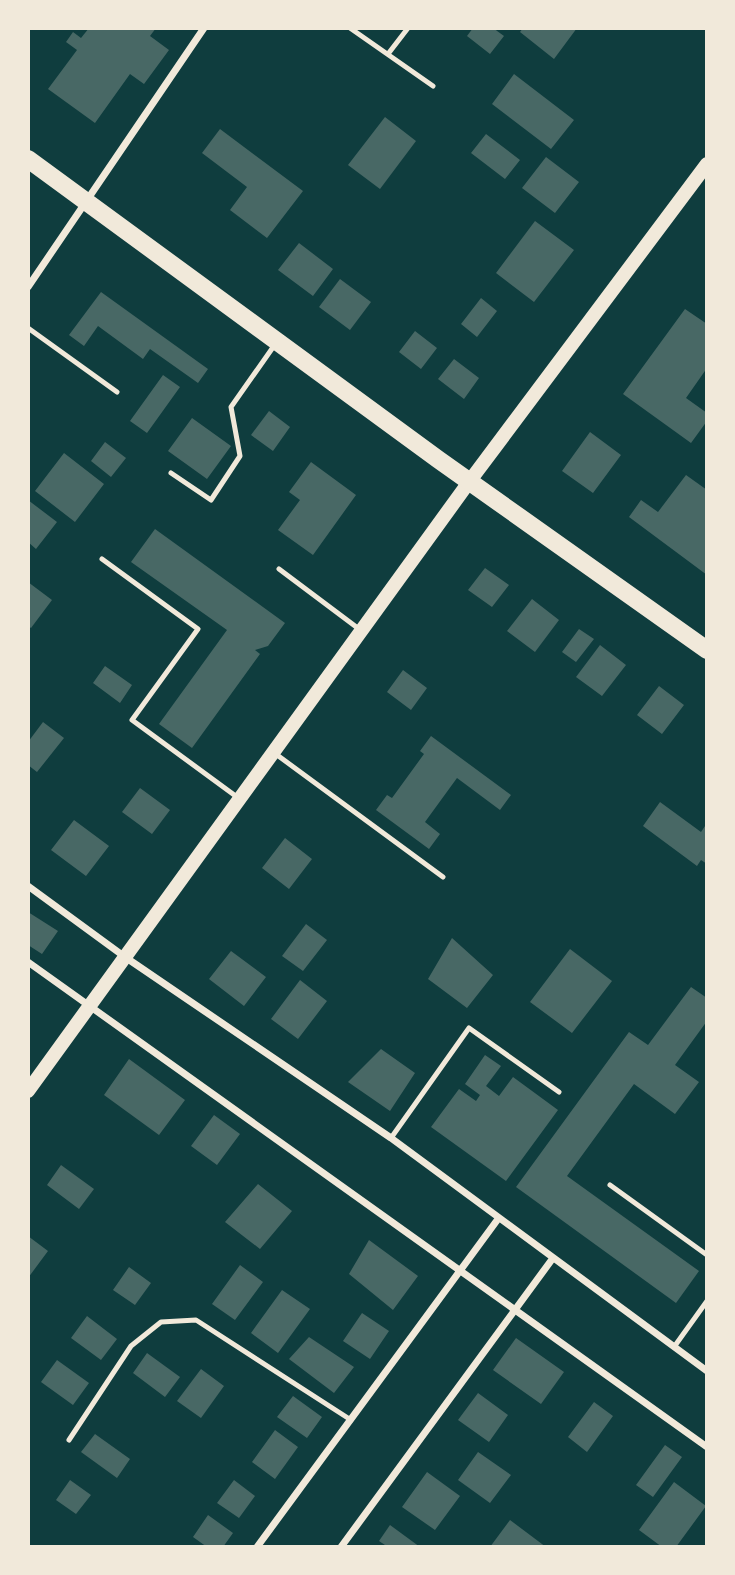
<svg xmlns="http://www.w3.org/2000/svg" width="735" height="1575" font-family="'Fira Sans Condensed',sans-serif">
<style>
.building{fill:#486865}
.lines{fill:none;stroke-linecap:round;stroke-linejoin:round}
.service{stroke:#f1e9da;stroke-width:5}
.minor{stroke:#f1e9da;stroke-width:7}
.secondary{stroke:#f1e9da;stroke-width:14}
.primary{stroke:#f1e9da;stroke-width:18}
</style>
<rect width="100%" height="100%" fill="#0f3d3e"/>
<!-- building -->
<path class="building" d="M89 28H156L150 36 169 50 144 84 130 74 95 123 48 89 77 50 66 42 73 32 81 38Z
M473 28H493L504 36 490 54 467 36Z
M523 28H577L554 59 520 32Z
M514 74 574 120 551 149 492 104Z
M385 117 416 141 380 189 348 165Z
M220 129 303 191 267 238 230 210 247 187 202 153Z
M486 134 520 160 505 179 471 153Z
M546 157 579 182 555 213 522 188Z
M535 221 574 250 534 302 496 273Z
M299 243 333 269 313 296 278 270Z
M340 279 371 302 350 330 319 307Z
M101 292 208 369 198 383 150 349 143 359 98 326 84 346 69 335Z
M481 298 497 311 477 337 461 324Z
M685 309 707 324V368L686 398 707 413V421L691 443 623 394Z
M415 331 437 348 421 369 399 352Z
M454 359 479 378 464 399 438 379Z
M163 375 180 387 147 433 130 421Z
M269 411 290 427 273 451 251 435Z
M192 418 231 446 207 479 168 451Z
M590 432 621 455 593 493 562 471Z
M105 442 126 458 111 477 91 461Z
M64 453 104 484 75 522 35 491Z
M311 462 356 495 313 555 278 530 300 500 289 492Z
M686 475 707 490V575L629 517 641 500 658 512Z
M28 500 57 522 36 549 28 542Z
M155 529 285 623 268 646 255 650 260 654 192 748 159 724 227 630 131 562Z
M485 568 509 585 492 607 468 590Z
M28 582 52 600 31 628 28 626Z
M532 599 559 620 535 652 507 631Z
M579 629 594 639 576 662 562 652Z
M600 645 626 665 602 696 576 677Z
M105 666 132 685 120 703 93 683Z
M403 670 427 688 411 710 387 692Z
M659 686 684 705 662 734 637 715Z
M43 722 64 738 37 772 28 765V742Z
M431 736 511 795 500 810 457 778 425 822 440 834 429 849 376 810 387 795 392 798 424 754 420 751Z
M140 788 170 810 152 834 122 812Z
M660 802 701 832 707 823V864L701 860 697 866 643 826Z
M74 820 109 846 86 876 51 850Z
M285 838 312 859 289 889 262 868Z
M28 912 58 931 42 954 28 945Z
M306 924 327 940 303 971 282 956Z
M452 938 493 975 467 1008 428 979Z
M570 949 612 981 572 1033 530 1002Z
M231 951 266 977 244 1006 209 979Z
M300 980 327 1001 298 1039 271 1019Z
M691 987 707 998V1021L675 1065 699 1082 675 1114 634 1084 567 1176 699 1271 676 1303 516 1187 629 1032 648 1045Z
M381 1049 415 1073 390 1111 348 1082Z
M485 1055 501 1066 486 1086 499 1096 513 1077 558 1110 506 1181 431 1127 459 1089 476 1101 480 1095 465 1084Z
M129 1059 185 1100 159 1135 104 1095Z
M214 1115 240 1134 217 1165 191 1146Z
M61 1165 94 1189 79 1209 47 1185Z
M258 1184 292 1211 260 1249 225 1222Z
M28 1236 48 1251 28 1278Z
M369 1240 418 1276 393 1310 349 1274Z
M240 1265 263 1282 235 1320 212 1304Z
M129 1267 151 1283 135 1305 113 1290Z
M282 1290 310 1309 278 1353 251 1333Z
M362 1313 389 1331 370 1359 343 1341Z
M87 1316 117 1339 101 1360 71 1338Z
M309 1337 354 1367 334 1393 289 1359Z
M516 1338 564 1372 541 1404 493 1370Z
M147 1353 180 1377 165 1397 133 1373Z
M57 1360 89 1383 73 1405 41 1382Z
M201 1369 224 1386 201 1418 177 1401Z
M478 1393 508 1415 489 1442 458 1420Z
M293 1396 322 1417 307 1438 277 1417Z
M594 1402 613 1416 587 1452 568 1437Z
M275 1430 298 1447 275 1479 252 1462Z
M95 1434 130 1459 117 1478 81 1452Z
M665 1445 682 1457 653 1497 636 1485Z
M478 1452 511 1475 490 1503 458 1480Z
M427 1472 460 1496 435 1530 402 1507Z
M70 1480 91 1495 76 1514 56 1500Z
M234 1480 255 1496 239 1518 217 1503Z
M674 1482 706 1506 676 1547H662L639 1530Z
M208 1515 233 1533 223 1547H207L193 1537Z
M510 1520 546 1547H490Z
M390 1525 420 1547H388L379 1541Z"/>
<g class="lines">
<!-- service -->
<path class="service" d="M350 28 433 86
M388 54 408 28
M28 328 117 392
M171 473 211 500 240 456 231 407 276 343
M102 559 198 629 132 720 237 797
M279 569 359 629
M273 752 443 877
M391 1138 469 1028 559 1092
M610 1185 707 1255
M674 1347 707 1301
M69 1440 131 1346 161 1322 196 1320 351 1420"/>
<!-- minor -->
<path class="minor" d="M28 287 204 28
M28 886 125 957 391 1138 707 1371
M28 962 707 1447
M257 1547 498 1219
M341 1547 553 1258"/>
<!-- secondary -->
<path class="secondary" d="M28 1091 469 482 707 164"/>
<!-- primary -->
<path class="primary" d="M28 159 439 460 707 650"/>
</g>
<!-- border -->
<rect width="735" height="1575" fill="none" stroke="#f1e9da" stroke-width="60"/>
</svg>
